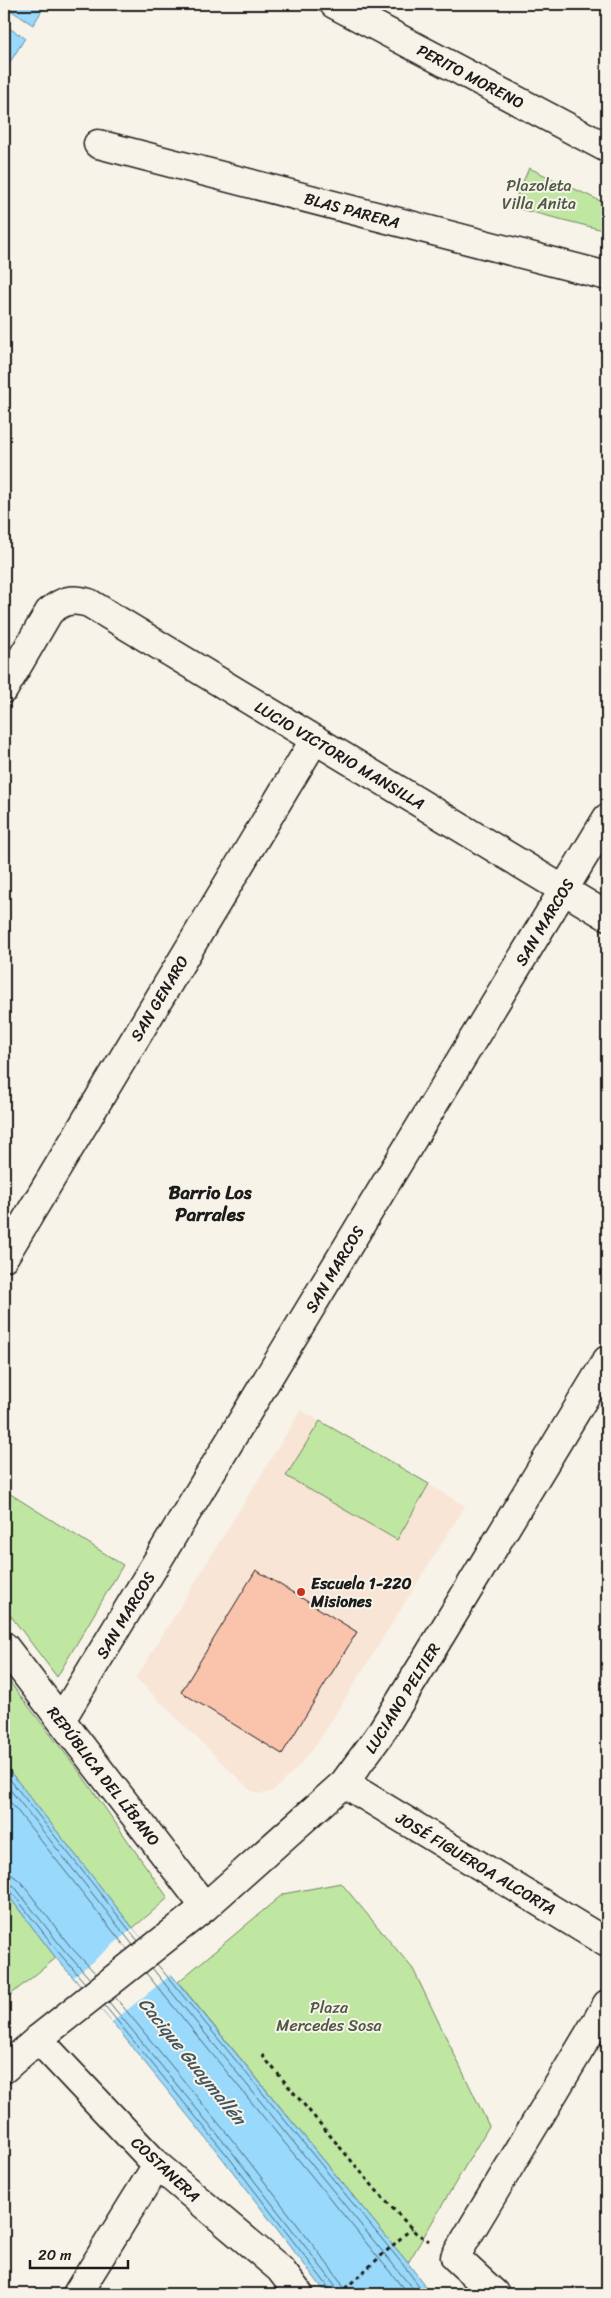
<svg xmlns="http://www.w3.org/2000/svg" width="611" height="2298" font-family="Sriracha,sans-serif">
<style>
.built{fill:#f8e5d6}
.green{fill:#c0e7a2;stroke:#6e825f}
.water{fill:#99d9fb;stroke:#678da2}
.pier{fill:#f7f3e8}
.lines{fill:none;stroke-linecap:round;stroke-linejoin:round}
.shore{stroke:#4e6875;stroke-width:1}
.building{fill:#f9c4ab;stroke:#1c1c1c}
.street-casing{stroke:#1c1c1c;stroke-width:31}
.secondary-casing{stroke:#1c1c1c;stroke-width:31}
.path{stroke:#1c1c1c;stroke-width:3;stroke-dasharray:4 4;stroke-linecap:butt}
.street{stroke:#f7f3e8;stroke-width:28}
.secondary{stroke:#f7f3e8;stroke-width:28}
.poi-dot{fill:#c8321e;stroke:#f7f3e8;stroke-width:2}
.labels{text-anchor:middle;stroke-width:4;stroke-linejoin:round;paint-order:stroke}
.street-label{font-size:16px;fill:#1c1c1c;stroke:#f7f3e8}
.park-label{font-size:16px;fill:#4d5944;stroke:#f7f3e8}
.poi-label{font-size:16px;font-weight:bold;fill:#1c1c1c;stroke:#f7f3e8;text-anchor:start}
.water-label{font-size:18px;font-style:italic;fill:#42555f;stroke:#f7f3e8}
.quarter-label{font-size:19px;font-weight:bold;fill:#1c1c1c;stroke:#f7f3e8}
</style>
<rect width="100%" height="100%" fill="#f7f3e8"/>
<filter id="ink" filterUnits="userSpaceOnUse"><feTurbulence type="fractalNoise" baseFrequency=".02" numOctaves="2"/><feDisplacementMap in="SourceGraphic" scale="10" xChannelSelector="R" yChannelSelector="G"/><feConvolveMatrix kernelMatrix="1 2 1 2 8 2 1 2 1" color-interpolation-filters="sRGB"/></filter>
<g filter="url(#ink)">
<!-- built -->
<path class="built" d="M301 1410 465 1506 317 1744 297 1768 273 1791 260 1794 250 1790 136 1678Z"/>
<!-- green -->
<path class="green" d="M529 168 607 204V231L512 207Z
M320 1421 429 1484 397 1540 286 1476Z
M4 1490 123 1565 57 1677 4 1607Z
M4 1675 79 1771 168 1898 133 1928 4 1764Z
M341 1883 413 1969 489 2126 408 2263 178 1982 283 1894Z
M4 1890 56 1958 4 2000Z"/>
<!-- water -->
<path class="water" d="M4 4H46L33 25 4 6Z
M4 25 25 38 4 72Z
M4 1764 133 1928 408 2263 431 2294H327L223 2159 112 2022 56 1958 4 1890Z"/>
<!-- pier -->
<path class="pier" d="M133 1928 172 1974 112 2022 74 1977Z"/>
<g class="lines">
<!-- shore -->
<path class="shore" d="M4 1772 138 1941
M4 1782 133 1945
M4 1794 127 1949
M4 1874 12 1875 20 1881 70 1946 96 1974
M4 1882 14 1886 64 1950 90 1979
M4 1888 10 1890 60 1954 85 1983
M157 1964 404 2266 425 2294
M152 1968 417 2294
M146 1973 408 2294
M115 1997 238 2147 341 2282 345 2294
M109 2002 232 2152 335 2285 337 2294
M105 2006 227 2155 330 2289 331 2294"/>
</g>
<!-- building -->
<path class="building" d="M256 1570 357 1632 282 1754 181 1692Z"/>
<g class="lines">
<!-- street casing -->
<g class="street-casing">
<path id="street" d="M98 144 607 276
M4 689 49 612C63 600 72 598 89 603L607 916
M4 1257 315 739
M4 1646 205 1907
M61 1720 607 818
M38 2039 157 2165 280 2269 299 2294
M77 2294 157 2165
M495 2294 455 2257 607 2004"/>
</g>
<!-- secondary casing -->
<g class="secondary-casing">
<path id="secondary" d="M334 4 607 148
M344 1783 607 1943
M4 2069 38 2039 205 1907 344 1783 378 1737 422 1666 607 1360"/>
</g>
<!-- path -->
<path class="path" d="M262 2055 382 2197 416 2233 429 2241
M339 2294 412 2228"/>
<!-- street -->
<use href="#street" class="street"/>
<!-- secondary -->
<use href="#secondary" class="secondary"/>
</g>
</g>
<!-- markers -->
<circle class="poi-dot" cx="301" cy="1592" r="5"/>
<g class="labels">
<!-- street labels -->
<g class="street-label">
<text transform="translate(471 76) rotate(28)" y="6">PERITO MORENO</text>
<text transform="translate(352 210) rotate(15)" y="6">BLAS PARERA</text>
<text transform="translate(340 755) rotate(31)" y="6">LUCIO VICTORIO MANSILLA</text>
<text transform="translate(544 922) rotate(-59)" y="6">SAN MARCOS</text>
<text transform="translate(159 998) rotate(-59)" y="6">SAN GENARO</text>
<text transform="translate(334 1269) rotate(-59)" y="6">SAN MARCOS</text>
<text transform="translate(125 1615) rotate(-59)" y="6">SAN MARCOS</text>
<text transform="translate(402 1698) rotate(-58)" y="6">LUCIANO PELTIER</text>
<text transform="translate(104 1776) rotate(52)" y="6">REPÚBLICA DEL LÍBANO</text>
<text transform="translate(476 1863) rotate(31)" y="6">JOSÉ FIGUEROA ALCORTA</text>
<text transform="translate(166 2169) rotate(43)" y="6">COSTANERA</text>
</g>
<!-- park labels -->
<g class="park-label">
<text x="539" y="191">Plazoleta<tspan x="539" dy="18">Villa Anita</tspan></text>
<text x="329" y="2013">Plaza<tspan x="329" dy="18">Mercedes Sosa</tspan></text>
</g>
<!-- poi labels -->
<g class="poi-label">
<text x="311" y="1589">Escuela 1-220<tspan x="311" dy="18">Misiones</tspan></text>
</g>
<!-- water labels -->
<g class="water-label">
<text transform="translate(192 2061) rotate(51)" y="6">Cacique Guaymallén</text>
</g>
<!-- quarter labels -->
<g class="quarter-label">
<text x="210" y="1199">Barrio Los<tspan x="210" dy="22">Parrales</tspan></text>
</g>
</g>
<!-- margin -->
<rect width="611" height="2298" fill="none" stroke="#f7f3e8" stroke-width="20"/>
<rect x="10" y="10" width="591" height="2278" fill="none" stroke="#1c1c1c" stroke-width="2" filter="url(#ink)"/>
<!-- scale -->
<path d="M30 2260v8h98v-8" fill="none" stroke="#1c1c1c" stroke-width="2.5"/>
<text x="38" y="2260" font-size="15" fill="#1c1c1c" stroke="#f7f3e8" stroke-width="4" paint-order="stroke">20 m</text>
</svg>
